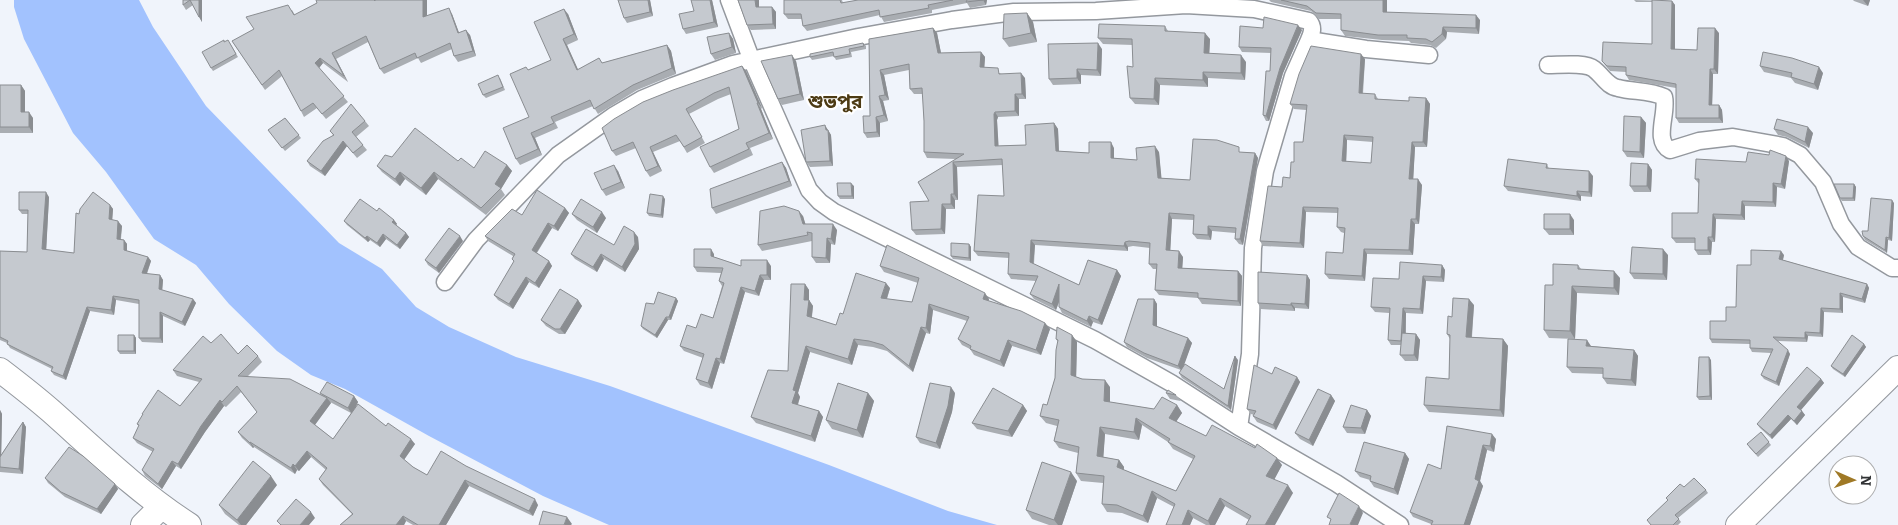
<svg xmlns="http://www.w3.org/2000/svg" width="1898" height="525" font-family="Bitter,'Noto Sans Bengali',serif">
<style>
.water{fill:#a2c2fe}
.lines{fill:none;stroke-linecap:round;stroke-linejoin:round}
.street-casing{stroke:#94989e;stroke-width:19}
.secondary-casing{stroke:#94989e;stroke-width:26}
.street{stroke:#fff;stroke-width:16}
.secondary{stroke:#fff;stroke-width:24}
.wall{fill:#a9adb2;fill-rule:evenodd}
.shaded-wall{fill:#8a8d91}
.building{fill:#c5c9cf;stroke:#8a8d91;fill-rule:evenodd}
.labels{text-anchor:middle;stroke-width:4.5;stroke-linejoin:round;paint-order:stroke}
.district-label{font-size:19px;font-weight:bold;fill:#4d3b14;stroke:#fff}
</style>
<rect width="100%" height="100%" fill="#f0f4fb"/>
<!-- water -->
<path class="water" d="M14 0H139L153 27 206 106 339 243 382 269 416 307 449 327 516 357 610 386 829 465 948 511 997 525H609L543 496 429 436 345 389 311 375 277 351 229 304 196 265 154 239 106 172 73 133 24 39 14 7Z"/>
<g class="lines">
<!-- street casing -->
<g class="street-casing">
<path id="street" d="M729 0 752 61 809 190 820 202 834 212 1095 340 1171 383 1239 427 1336 483 1400 525
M1548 65C1560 65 1585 62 1594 69 1603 76 1607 86 1618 88 1633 92 1650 90 1664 97 1668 113 1653 141 1670 150L1699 141 1733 137 1783 146 1800 155 1823 182 1841 224 1858 247 1892 268H1898
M445 282 476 240 558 155 613 116 642 99 673 86 733 64 858 37 952 20 1014 12 1096 11 1186 5 1254 9 1309 21C1314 27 1312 33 1309 40L1366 49 1429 55
M1239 427 1250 354 1253 248 1265 171 1293 76 1309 40"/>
</g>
<!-- secondary casing -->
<g class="secondary-casing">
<path id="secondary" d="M0 370C17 383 34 396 51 411 96 451 138 492 189 525
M143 525 161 507
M1738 525 1898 368"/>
</g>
<!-- street -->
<use href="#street" class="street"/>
<!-- secondary -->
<use href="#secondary" class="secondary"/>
</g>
<!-- wall -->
<path class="wall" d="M183 0H202V22L193 5 186 10 183 5Z
M650 0 653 16 627 23 624 18Z
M712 0 718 27 686 34 683 29 694 11Z
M738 0H759V7H772L776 12V29L751 30 747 25Z
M784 0H842L843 3 858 0H987L986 5 970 8 967 3 932 10V13L884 22 880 15 807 31 803 26 802 19H788L784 14Z
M1269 0H1387V12L1480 20 1479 34 1447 32 1446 39 1436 48 1430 45 1411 43 1409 41 1382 40 1345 36 1341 30V19H1319L1311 11 1271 2Z
M1634 0 1672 1 1675 5V49L1697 50 1719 33 1718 74H1713L1712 105H1719L1722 110 1723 123H1679L1676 118V88L1629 80 1626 75V72L1610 71 1605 65 1602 61 1652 44V2H1636Z
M1853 0H1870L1868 6 1854 1Z
M317 3 427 16 452 14 459 33 470 35 476 56 458 62 454 56 452 49 421 63 418 58 384 74 380 69 368 42 336 59 348 82 323 63 319 68 348 102 326 119 317 108 304 117 301 111 282 76 265 90 232 41 292 10 295 15Z
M1027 13 1033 22 1037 42 1009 47 1003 39Z
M568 14 578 40 567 45 578 70 599 58 602 63 667 45 671 51 676 74 637 90 598 114 593 106 555 122 558 128 535 138 542 155 520 165 516 159 529 117 528 70 551 60Z
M1165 26 1168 31 1210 39 1209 54 1246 62 1245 80 1208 78V87L1160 85 1159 105 1135 104 1130 98 1133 67V45L1103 44 1098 38Z
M933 28 937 33 941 53 981 52 985 57 984 68 1002 74 1025 78 1026 99H1019V116L998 117 997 120 998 146 1026 145 1054 123 1058 129 1059 151 1089 153 1114 148V158L1137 160 1159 152 1161 178 1190 180 1243 152 1255 153 1258 158 1243 245 1239 244 1235 239V233L1212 231 1211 240 1197 239 1193 234 1194 220 1172 219 1170 251 1183 257 1182 268 1238 271 1242 276 1241 306 1202 304 1198 298 1159 295 1155 290 1156 269H1153L1149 264 1150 248 1133 246 1128 247V251L1035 245 1034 264 1079 285 1117 270 1121 276 1102 325 1093 322 1091 327 1062 313 1059 307V302L1056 310 1034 299 1030 294 1036 281 1011 279 1008 274 1009 258 978 256 974 251 1004 196 1003 165 957 167 958 200H955V209H946L945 234 916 235 912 230 929 201 918 182 956 159 927 158 924 152V121L923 94H914L910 89 909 70 884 75 889 100 883 101 888 121 880 123V137L867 138 864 133 870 116 869 39Z
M1263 28 1302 30 1283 73 1269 121H1266L1263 115 1270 71 1271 53 1242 52 1239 47Z
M729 33 733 39 736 53 715 60 711 54Z
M230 43 238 57 213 71 211 68Z
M863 43 866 46V49L851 52 852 57 836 60 834 56 812 60 810 57Z
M1102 49 1101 76 1081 75V84L1053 85 1049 79Z
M1365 59 1363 94H1375L1378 99 1409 101 1426 98 1430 104 1427 147H1415L1413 179 1422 185 1419 224H1415L1413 255 1367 254 1365 281 1329 279 1325 274 1343 253 1344 233 1341 232 1337 227 1338 213 1306 212 1304 248 1263 246 1260 241 1282 187 1290 178 1294 162 1303 142 1306 110 1294 109 1290 104ZM1347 140 1373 142 1371 163 1346 162Z
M796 61 804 100 782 105 778 99Z
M742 66 746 71 762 108 761 109 773 139 750 148 753 155 714 173 710 167 739 129 731 94 718 99 689 114 705 143 687 153 680 141 653 152 662 171 650 177 646 171 636 148 616 156 612 151Z
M1760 66 1823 73 1818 90 1795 83 1791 78 1764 72Z
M500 78 505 90 486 98 483 95Z
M0 85H21L25 91V112L33 118V133H0Z
M1641 117 1646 123 1644 158 1627 157 1623 151Z
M285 118 301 138 285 151 268 130Z
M365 121 369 126 356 137 367 150 357 158 347 146 325 176 310 166 307 161 333 135 330 131Z
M1774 129 1813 133 1809 148 1787 137 1778 135Z
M828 130 831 135 833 166 810 167 806 162Z
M392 157 458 161 474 168 507 165 512 171 501 189 505 195 486 215 438 179 426 195 405 179 400 186 382 172 377 166Z
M1789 161 1785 189 1777 187 1776 207 1745 206V220L1716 219 1715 242H1712L1711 255H1698L1695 250V243H1676L1672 238 1698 213 1699 184 1695 179 1746 162Z
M782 162 786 168 792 186 716 214 712 208Z
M1547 164 1549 169 1593 176 1592 197 1581 196V201L1508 191 1504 186Z
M1648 164 1652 170 1651 192H1634L1630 186Z
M618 171 625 188 606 196 602 190Z
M1854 184 1856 187 1855 201H1842L1840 198Z
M854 186V199H840L838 196Z
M49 197 46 250 74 253 79 214 110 205 113 209 112 220 122 226 121 239 124 240 127 244V251L148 257 151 261 147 274 160 275 163 280 162 290 193 299 196 303 185 326 163 316V343L142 342 139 338V304L116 300 114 315 90 311 66 380 54 375 51 371 52 369 10 348 7 343 0 340V251L27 252 28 214H22L19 210Z
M665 199 663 218 649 216 647 213Z
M1894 203 1892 241 1888 240 1887 253 1865 240 1863 236Z
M565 208 569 213 558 231 552 228 537 253 549 261 552 266 539 288 529 282 513 309 498 300 494 295 514 262 512 259 513 256 488 241 485 236 522 215Z
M377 211 394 220 397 224 396 225 406 233 409 237 400 249 386 239 380 247 370 240 368 242 347 225 344 221Z
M572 214 606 218 597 233 577 220Z
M803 216 805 224 837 230 835 245 831 244 830 263H816L812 257V241L762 251 758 245Z
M1574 220V235H1549L1544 229Z
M638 237 639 249 625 272 604 259 597 272 575 259 571 254 614 245Z
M463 241 439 273 428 265 425 260Z
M969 244 971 247V261L953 259 951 256Z
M714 254V257L741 266H771V280H764L759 296 745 292 724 364 720 363 712 389 700 385 696 379 703 358 684 351 680 346 696 328 713 318 722 286 719 281 721 273 697 272 694 267Z
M1668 255 1667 280 1634 279 1630 273Z
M1784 255 1783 260 1867 284 1869 288 1865 303 1843 297V313L1824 312 1823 337 1808 336 1807 342 1777 341 1790 354 1779 386 1764 379 1761 375 1771 353 1752 352 1750 348V344L1712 343 1710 339 1726 321 1736 307 1751 265Z
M1442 265 1445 270 1444 282 1426 281 1423 314 1406 313V333L1416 334 1420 340 1418 361H1405L1400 355 1401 345H1391L1388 340 1389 313 1375 312 1371 307 1399 279Z
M1578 265 1581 269 1620 278 1619 295 1577 293 1575 339 1549 338 1544 330 1553 285Z
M880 266 989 299V301L1045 323 1050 329 1041 355 1012 346 1004 367 974 355 970 349 962 345 958 339 967 321 933 310 930 334 926 333 913 372 887 351 873 347 858 345 852 365 810 352 798 393 800 397 798 405 819 411 823 417 815 442 756 423 751 417 788 371 805 284 809 290V300L813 306 812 317 836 325 843 314 890 288 887 299 912 302 918 283 884 272Z
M1307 275 1310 280 1309 309 1295 308V311L1261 309 1258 303Z
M676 298 678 301 671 320H668L657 338 643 329 641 326 654 304Z
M1154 299 1157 304V327L1188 338 1192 343 1183 366 1224 389 1238 360 1231 410 1182 378 1179 373 1181 370 1147 358 1127 347 1124 342Z
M578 300 582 306 565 334H559L546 326 541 320Z
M1474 305 1472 337 1503 339 1508 346 1504 417 1429 412 1424 405 1449 379 1450 339 1447 334 1452 317Z
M134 335 136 338V354H120L118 351Z
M1072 335 1077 342 1076 377 1110 387V402L1154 409 1177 405 1182 413 1176 421 1206 436 1282 465 1274 479 1293 493 1249 520 1225 506 1215 525H1206L1193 518 1190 525H1166L1174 507 1157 498 1148 523 1122 513 1107 512 1102 504 1103 483 1081 481 1076 473 1078 453 1059 448 1054 441 1057 426 1046 423 1040 416 1047 405 1055 378 1058 342 1056 339ZM1142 425 1168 442 1173 449 1193 459 1176 491 1124 470V467L1119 460 1103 457 1105 434 1139 440Z
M211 343 238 354 258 356 262 362 247 377 322 395 320 393 354 396 358 402 356 407 415 444 404 460 413 467 427 475 466 466 538 505 533 516 469 486 446 525H413L406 521 404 525H340L352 514 323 485 319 479 326 470 311 457 299 471 297 470 295 474 254 447 253 448 242 438 238 432 257 412 241 392 226 407 224 406 205 432 181 469 176 466 162 489 145 476 142 470 153 452 137 443 133 438 139 426 137 424 143 415 142 414 180 406 199 382 177 376 173 370ZM330 402 351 413 333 439 315 425 331 403Z
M1864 344 1866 347 1845 377 1833 369 1831 366Z
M1591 346 1634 350 1638 356 1636 386 1607 384 1603 378V374L1572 373 1567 367Z
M1711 360 1712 400H1699L1697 397Z
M1272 374 1297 377 1300 382 1276 430 1257 422 1253 416 1254 415 1251 414 1247 409Z
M1821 379 1824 383 1801 410 1805 415 1797 425 1791 419 1772 439 1760 428 1757 424Z
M868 393 874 401 863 438 832 429 826 420Z
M955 393 952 412 940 449 920 443 916 437Z
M1166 393 1176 395 1181 401 1170 399Z
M1331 395 1335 401 1313 446 1300 439 1295 433Z
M1023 405 1027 411 1012 437 977 429 972 423Z
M0 410 2 414 1 455 23 422 26 427 23 474 0 472Z
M1367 410 1371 416 1365 434 1347 433 1343 427Z
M1447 426 1496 439 1494 452 1487 450 1480 481 1483 486 1470 525H1431V524L1413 517 1410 512 1441 469Z
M1761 432 1771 445 1758 457 1749 447Z
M1405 453 1409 459 1398 495 1374 487 1370 481V480L1360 477 1355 471Z
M45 478 115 484 118 489 101 514 65 497 48 483Z
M1077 481 1062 525H1049L1032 519 1026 510Z
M277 485 246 525H239L225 514 219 505Z
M1684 487 1706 490 1708 493 1678 518 1681 522 1678 525H1651L1647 520 1668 500 1666 498Z"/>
<!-- shaded-wall -->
<path class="shaded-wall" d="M199 0H202V22L199 17Z
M423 0H427V23L423 17Z
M648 0H650L653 16 650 12Z
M710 0H712L718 27 714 22Z
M755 0H759V12L756 7Z
M983 0H987L986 5Z
M1383 0H1387V17L1383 12Z
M1864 0H1870L1868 6 1863 0Z
M1672 1 1675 5V54L1671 49Z
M772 7 776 12V29L773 24Z
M449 8 452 14 461 38 458 33Z
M564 9 568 14 578 40 574 34Z
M1027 13 1033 22 1037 42 1031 33Z
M1476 15 1480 20 1479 34 1476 28Z
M1298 25 1302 30 1283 73 1269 121 1266 116 1280 68Z
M1443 27 1447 32 1446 39 1442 34Z
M933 28 937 33 942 58 938 53Z
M1715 28 1719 33 1718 74 1714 69Z
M466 30 470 35 476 56 473 51Z
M729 33 733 39 736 53 732 47Z
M1205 33 1210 39 1209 60 1204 53Z
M563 39 567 45 581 76 577 70Z
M1098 43 1102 49 1101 76 1097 70Z
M667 45 671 51 676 74 672 68Z
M981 52 985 57 984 73 980 67Z
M332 53 336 59 348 82 344 76Z
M1361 54 1365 59 1362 98 1359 93Z
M792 55 796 61 804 100 800 94Z
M1241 55 1246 62 1245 80 1241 73Z
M320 58 323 63 319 68 315 63Z
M742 66 746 71 762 108 758 103Z
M1819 67 1823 73 1818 90 1814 84Z
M1077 69 1081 75V84L1077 78Z
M1710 69 1713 74 1712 110 1709 105Z
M880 70 884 75 889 100 885 95Z
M1203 72 1208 78V87L1203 80Z
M1021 73 1025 78 1026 99 1022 94Z
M1155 78 1160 85 1159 105 1154 99Z
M21 85 25 91V118L21 112Z
M1015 94 1019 99V116L1015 111Z
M879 96 883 101 888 121 884 115Z
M1426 98 1430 104 1427 147 1423 142Z
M757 103 761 109 773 139 769 133Z
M1719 105 1722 110 1723 123 1719 118Z
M29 112 33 118V133L29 127Z
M995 112 998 117 997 120 999 152 995 146 994 114Z
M876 117 880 123V137L877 132Z
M1641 117 1646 123 1644 158 1640 152Z
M1054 123 1058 129 1059 156 1056 151Z
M825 125 831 135 833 166 830 161Z
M1808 127 1813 133 1809 148 1805 142Z
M531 133 535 138 542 155 538 149Z
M1344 135 1347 140 1346 166 1342 161Z
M343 141 347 146 325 176 321 171Z
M1111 142 1114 148V164L1111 158Z
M1412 142 1415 147 1413 184 1409 179Z
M1155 146 1159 152 1162 183 1158 178Z
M650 147 653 152 662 171 658 166Z
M1255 153 1258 158 1243 245 1240 239Z
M1786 156 1789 161 1785 189 1781 184Z
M782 162 786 168 792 186 789 181Z
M953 162 957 167 958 200 954 194Z
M1648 164 1652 170 1651 192 1647 186Z
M507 165 512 171 501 189 495 184Z
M614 165 618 171 625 188 621 182Z
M1589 171 1593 176 1592 197 1589 192Z
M400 172 405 179 400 186 395 179Z
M434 172 438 179 426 195 421 188Z
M1418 179 1422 185 1419 224 1416 219Z
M851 183 854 186V199L852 196Z
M1773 183 1777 187 1776 207 1773 202Z
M1854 184 1856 187 1855 201 1853 198Z
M1577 191 1581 196V201L1577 196Z
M46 192 49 197 46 254 42 249Z
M951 194 955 200V209L951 204Z
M663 196 665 199 663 218 661 215Z
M1892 200 1894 203 1892 241 1889 238Z
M1742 201 1745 206V220L1741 215Z
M942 204 946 209 945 234 941 229Z
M110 205 113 209 112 223 109 219Z
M1303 207 1306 212 1304 248 1300 243Z
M565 208 569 213 558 231 554 226Z
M799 211 803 216 807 229 803 224Z
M602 212 606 218 597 233 593 227Z
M1169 213 1172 219 1170 256 1166 250Z
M1570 214 1574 220V235L1570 229Z
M1713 214 1716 219 1715 242 1712 237Z
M1411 219 1415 224 1413 255 1409 250Z
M394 220 397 224 395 226 392 222Z
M118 221 122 226 120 243 117 239Z
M548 223 552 228 535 255 532 250Z
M833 224 837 230 835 245 831 239Z
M1208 226 1212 231 1211 240 1208 235Z
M634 232 638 237 639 249 625 272 622 267Z
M406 233 409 237 400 249 397 245Z
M383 234 386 239 380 247 377 243Z
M367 236 370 240 368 242 365 238Z
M460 236 463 241 439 273 436 268Z
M1708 237 1712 242 1711 255 1708 250Z
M1886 237 1888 240 1887 253 1885 250Z
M827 238 831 244 830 263 826 258Z
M124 240 127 244V254L124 250Z
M1031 240 1035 245 1033 267 1030 262Z
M1125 242 1128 247V251L1124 246Z
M969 244 971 247V261L969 258Z
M711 249 714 254V261L711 256Z
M1364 249 1367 254 1365 281 1362 276Z
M1663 249 1668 255 1667 280 1663 274Z
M1179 251 1183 257 1182 273 1178 268Z
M1781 251 1784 255 1782 263 1779 259Z
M601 254 604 259 597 272 593 267Z
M148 257 151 261 145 278 142 273Z
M767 260 771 266V280L767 275Z
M549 261 552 266 539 288 535 283Z
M1442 265 1445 270 1444 282 1441 277Z
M1117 270 1121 276 1102 325 1098 320Z
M1238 271 1242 276 1241 306 1238 301Z
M1614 271 1620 278 1619 295 1614 288Z
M160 275 163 280 162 293 159 289Z
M760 275 764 280 759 296 755 291Z
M1307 275 1310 280 1309 309 1305 304Z
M1423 276 1426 281 1423 314 1420 309Z
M526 277 529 282 513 309 509 304Z
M886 283 890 288 885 304 881 298Z
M805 284 809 290V300L813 306 811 322 807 316 804 300Z
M1059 284 1063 290 1056 310 1052 304Z
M1867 284 1869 288 1865 303 1862 299Z
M1572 286 1577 293 1575 339 1570 331Z
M741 287 745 292 724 364 720 359Z
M985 293 989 299 987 305 983 299Z
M1840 293 1843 297V313L1840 309Z
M113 296 116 300 114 315 111 310Z
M676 298 678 301 671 320 669 317Z
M193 299 196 303 185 326 182 322Z
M1154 299 1157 304V330L1153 325Z
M1469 299 1474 305 1471 344 1466 337Z
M578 300 582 306 565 334 560 329Z
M1291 303 1295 308V311L1291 305Z
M929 304 933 310 930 334 926 328Z
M87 307 90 311 66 380 63 376Z
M1403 308 1406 313 1405 346 1402 341Z
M1821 308 1824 312 1823 337 1820 333Z
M160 312 163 316V343L160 338Z
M1089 316 1093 322 1091 327 1087 321Z
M666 317 668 320 657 338 655 335Z
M1045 323 1050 329 1041 355 1036 350Z
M921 327 926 333 913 372 909 366Z
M1805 332 1808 336 1807 342 1805 338Z
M1416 334 1420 340 1418 361 1414 355Z
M134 335 136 338V354L134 351Z
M1072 335 1077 342 1076 383 1071 375Z
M1188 338 1192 343 1182 371 1178 366Z
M854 339 858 345 852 365 848 359Z
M1503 339 1508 346 1504 417 1500 410Z
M1008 340 1012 346 1004 367 1000 361Z
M1587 340 1591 346H1586Z
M1864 344 1866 347 1845 377 1843 374Z
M806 346 810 352 798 393 800 397 796 409 792 403 793 390Z
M1634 350 1638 356 1636 386 1631 380Z
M1788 350 1790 354 1779 386 1776 382Z
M1235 356 1238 360 1231 410 1228 406Z
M1709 357 1711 360 1712 400 1710 396Z
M716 358 720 363 712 389 708 383Z
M1297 377 1300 382 1276 430 1273 425Z
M1821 379 1824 383 1800 411 1797 407Z
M1105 380 1110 387V409L1104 401Z
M951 387 955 393 952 412 940 449 936 443Z
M868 393 874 401 863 438 857 430Z
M1331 395 1335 401 1313 446 1309 440Z
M354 396 358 402 352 414 348 408Z
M327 398 331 403 314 426 310 421Z
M220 400 224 406 205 432 181 469 178 464 201 426Z
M1023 405 1027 411 1012 437 1008 431Z
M1177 405 1182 413 1174 425 1169 418Z
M0 410 2 414 1 466 0 464Z
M1367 410 1371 416 1365 434 1361 428Z
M819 411 823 417 815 442 811 436Z
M1802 411 1805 415 1797 425 1794 421Z
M1788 415 1791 419 1772 439 1770 435Z
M1136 418 1142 425 1139 440 1134 432Z
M23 422 26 427 23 474 19 469Z
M1100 427 1105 434 1103 463 1097 456Z
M1492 434 1496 439 1494 452 1490 446Z
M411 439 415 444 403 461 400 456Z
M250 442 254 447 253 448 250 443Z
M1483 445 1487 450 1480 481 1483 486 1470 525H1464Z
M307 451 311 457 299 471 295 466Z
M1405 453 1409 459 1398 495 1394 489Z
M1277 458 1282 465 1272 484 1266 476Z
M1119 460 1124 467 1123 475 1117 467Z
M172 461 176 466 162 489 158 484Z
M293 464 297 470 295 474 291 468Z
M1071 472 1077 481 1062 525H1058L1054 520Z
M271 476 277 485 246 525H241L237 520Z
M465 480 469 486 446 525H439Z
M115 484 118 489 101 514 97 509Z
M1288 485 1293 493 1275 525H1265Z
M1152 491 1157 498 1148 523 1143 516Z
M1220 498 1225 506 1215 525H1210L1208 521Z
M535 499 538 505 533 516 529 511Z
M1359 506 1363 513 1358 525H1351L1350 524Z
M1188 510 1193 518 1190 525H1182Z
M311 512 315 518 309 525H300Z
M403 516 406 521 404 525H396Z
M567 517 572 524 571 525H564Z"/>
<!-- building -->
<path class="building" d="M183 0H199V17L190 0 183 5Z
M316 0H374L375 1V0H423V17L449 8 458 33 466 30 473 51 454 56 450 43 417 58 415 53 380 69 366 36 332 53 344 76 320 58 315 63 344 96 322 114 313 103 301 111 279 70 262 85 232 41 254 29 246 17 288 5 294 15 317 3Z
M618 0H648L650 12 624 18Z
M691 0H710L714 22 683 29 679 14 694 11Z
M738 0H755L756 7H772L773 24 747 25Z
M784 0H840L841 3 858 0H953L928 5 929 8 880 17 879 10 803 26 801 14H784Z
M967 0H983L966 2Z
M1281 0H1383V12L1476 15V28L1443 27 1442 34 1432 42 1426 39 1407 38V35H1378L1341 30V14L1316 13 1307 6Z
M1652 0 1672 1 1671 49 1697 50 1698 28H1715L1714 69H1710L1709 105H1719V118H1676V84L1626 75V67L1607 66 1602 61 1603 42 1652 44Z
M564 9 574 34 563 39 577 70 599 58 602 63 667 45 672 68 633 85 594 109 590 100 551 117 554 123 531 133 538 149 516 159 503 128 529 117 510 74 526 67 528 70 551 60 534 22Z
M1027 13 1031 33 1003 39 1004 14Z
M1264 17 1298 25 1280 68 1266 116 1263 115 1266 71H1270L1271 48 1239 47 1240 26 1263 28Z
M1099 24 1165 26V31L1205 33 1204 53 1241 55V73L1203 72V80L1155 78 1154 99 1130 98 1127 66 1133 67 1132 39 1098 38Z
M933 28 938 53 981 52 980 67 998 68 999 74 1021 73 1022 94H1015V111L995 112 994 114 995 146 1026 145 1025 125 1054 123 1056 151 1089 153V142H1111V158L1137 160 1136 148 1155 146 1158 178 1190 180 1193 139 1217 140 1239 147V152L1255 153 1240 239H1235L1236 228 1208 226V235L1193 234 1194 215 1169 213 1166 250 1179 251 1178 268 1238 271V301L1198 298V293L1155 290 1157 264H1149L1150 243 1129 241 1125 242 1124 246 1031 240 1030 262 1079 285 1088 260 1117 270 1098 320 1089 316 1087 321 1059 307V284L1052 304 1030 294 1038 276 1008 274 1009 253 974 251 978 195 1004 196 1002 159 953 162 954 194H951V204H942L941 229 912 230 910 202 929 201 918 182 964 154 924 152V121L922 88 910 89 909 64 880 70 885 95 879 96 884 115 876 117 877 132 864 133 863 116H870L869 39Z
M729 33 732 47 711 54 707 37Z
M224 40V42L228 40 236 54 211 68 202 52Z
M863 43 864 46 849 49 850 54 834 57 833 52 810 57V54Z
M1098 43 1097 70 1077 69V78L1049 79 1048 44Z
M1311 46 1361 54 1359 93 1375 94V99L1409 101V97L1426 98 1423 142H1412L1409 179H1418L1416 219H1411L1409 250 1364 249 1362 276 1325 274 1326 252 1343 253 1345 228 1337 227 1338 208 1303 207 1300 243 1260 241 1268 186 1282 187 1283 177 1290 178 1291 162H1294V142H1303L1307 105 1290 104 1299 74ZM1344 135 1373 137 1371 163 1342 161Z
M1763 52 1792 58 1819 67 1814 84 1791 77 1792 73 1760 66Z
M792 55 800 94 778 99 761 61Z
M742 66 758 103H757L769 133 746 143 749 149 710 167 700 147 739 129 729 87 714 93 686 109 702 137 684 147 676 135 650 147 658 166 646 171 633 142 612 151 602 128 614 119 643 102 673 90Z
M498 75 503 87 483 95 478 84Z
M0 85H21V112H29V127H0Z
M351 104 365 121 352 132 363 145 353 153 343 141 321 171 307 161 323 141 334 135 330 131Z
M1624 116 1641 117 1640 152 1623 151Z
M285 118 299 135 282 148 268 130Z
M1777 119 1808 127 1805 142 1783 131 1774 129Z
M825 125 826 130H828L830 161 806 162 801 130Z
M415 128 458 161 461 158 474 168 485 151 507 165 495 184 501 188 481 208 434 172 421 188 400 172 395 179 377 166 385 155 392 157Z
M1770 150 1786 156 1781 184 1773 183V202L1742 201 1741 215 1713 214 1712 237H1708V250H1695V238H1672V213H1698L1699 179H1695L1696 159 1746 162 1748 152 1769 155Z
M1508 159 1547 164 1546 168 1589 171V192L1577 191V196L1504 186Z
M782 162 789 181 712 208 710 189Z
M1631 163 1648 164 1647 186H1630Z
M614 165 621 182 602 190 594 173Z
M837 183H851L852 196H838Z
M1834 184H1854L1853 198H1840Z
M537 190 565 208 554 226 548 223 532 250 549 261 535 283 526 277 509 304 494 295 514 261 512 259 515 254 485 236 512 209 522 215Z
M19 192H46L42 249 74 253 76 213 79 214 80 209 93 192 110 205 109 219 118 221 117 239 124 240V250L148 257 142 273 160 275 159 289 193 299 182 322 160 312V338H139V300L113 296 111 310 87 307 63 376 51 371 53 367 7 344 8 341 0 337V251L27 252 28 210H19Z
M650 194 663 196 661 215 647 213Z
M1871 198 1892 200 1889 238 1886 237 1885 250 1863 236 1862 231H1868Z
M360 199 377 211 379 208 394 220 392 222 406 233 397 245 383 234 377 243 367 236 365 238 344 221Z
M581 199 602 212 593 227 572 214Z
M784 206 799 211 803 224H833L831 239 827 238 826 258 812 257V233L807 232 808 235 758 245 760 211Z
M1544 214H1570V229H1544Z
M624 226 634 232 635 244 622 267 601 254 593 267 571 254 586 229 614 245Z
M449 228 460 236 436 268 425 260Z
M951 243 969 244V258L951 256Z
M887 245 985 293 983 299 1021 311 1045 323 1036 350 1008 340 1000 361 970 349 971 346 958 339 969 317 929 304 926 328 921 327 909 366 883 345 869 341 854 339 848 359 806 346 793 390 796 391 792 403 819 411 811 436 751 417 768 370 788 371 791 284H805L804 300H809L807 316 836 325 840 313 843 314 856 273 886 283 881 298 912 302 919 278 880 266Z
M1632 247 1663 249V274L1630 273Z
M694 249H711V256L741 266V260H767V275H760L755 291 741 287 720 359 716 358 708 383 696 379 704 354 680 346 687 325 696 328 701 314 713 318 724 283 719 281 723 268 694 267Z
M1751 250 1781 251 1779 259 1867 284 1862 299 1840 293V309L1821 308 1820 333 1805 332V338L1773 337 1788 350 1776 382 1761 375 1773 349 1750 348V340L1710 339V321H1726V307H1736L1737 265H1751Z
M1400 262 1442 265 1441 277 1423 276 1420 309 1403 308 1401 341 1388 340 1390 308 1371 307 1373 278 1399 279Z
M1553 264 1578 265V269L1614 271V288L1572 286 1570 331 1544 330 1545 285H1553Z
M1258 272 1307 275 1305 304 1291 303V305L1258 303Z
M560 289 578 300 560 329H555L541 320Z
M658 292 676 298 669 317H666L655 335 641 326 646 303 654 304Z
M1453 298 1469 299 1466 337 1503 339 1500 410 1424 405 1426 377 1449 379 1450 335 1447 334 1448 316 1452 317Z
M1138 299H1154L1153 325 1188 338 1178 366 1144 353 1124 342Z
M1057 327 1072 335 1071 375 1082 379 1105 380 1104 401 1154 409 1162 397 1177 405 1169 418 1206 436 1212 425 1255 448 1257 444 1277 458 1266 476 1288 485 1265 525H1246L1251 516 1220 498 1208 521 1188 510 1182 525H1166L1175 504 1152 491 1143 516 1117 505 1102 504 1104 476 1076 473 1079 447 1054 441 1059 420 1040 416 1043 404 1047 405 1055 378 1056 350 1058 340 1056 339ZM1136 418 1170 439 1168 442 1195 456 1176 491 1117 467 1119 460 1097 456 1100 427 1134 432Z
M1402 333 1416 334 1414 355H1400Z
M221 334 238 354 247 345 258 356 238 376 290 379 327 398 310 421 333 439 358 404 386 426 388 423 411 439 400 456 413 467 427 475 441 451 466 466 535 499 529 511 465 480 439 525H418L403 516 396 525H340L353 514 319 479 327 468 307 451 295 466 293 464 291 468 250 442V443L238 432 257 412 237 386 222 402 220 400 201 426 178 464 172 461 158 484 142 470 154 449 133 438 139 425 137 424 143 414H142L158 390 180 406 202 379 173 370 203 336 211 343Z
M118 335H134V351H118Z
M1852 335 1864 344 1843 374 1831 366Z
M1568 339 1587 340 1586 346 1634 350 1631 380 1603 378V368L1567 367Z
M1235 356 1228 406 1179 373 1185 364 1224 389Z
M1699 357H1709L1710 396 1697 397Z
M1254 365 1272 374 1275 367 1297 377 1273 425 1253 416 1256 411 1247 409Z
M1807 367 1821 379 1797 407 1802 411 1794 421 1788 415 1770 435 1757 424Z
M327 382 354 396 348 408 320 393Z
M838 383 868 393 857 430 826 420Z
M930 383 951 387 948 406 936 443 916 437Z
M993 388 1023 405 1008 431 972 423Z
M1318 389 1331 395 1309 440 1295 433Z
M1168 390 1176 395 1166 393Z
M1351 405 1367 410 1361 428 1343 427Z
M23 422 19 469 0 467V457Z
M1447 426 1492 434 1490 446 1483 445 1475 479 1479 481 1464 525H1431L1433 521 1410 512 1428 464 1441 469Z
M1761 432 1769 442 1756 454 1747 444Z
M1364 442 1405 453 1394 489 1370 481 1371 476 1355 471Z
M69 447 83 456 115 484 97 509 61 492 45 478Z
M253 461 271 476 237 520 219 505Z
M1042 462 1071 472 1054 520 1026 510Z
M1694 478 1706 490 1675 515 1679 519 1673 525H1651L1647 520 1668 500 1666 498 1680 484 1684 487Z
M1339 493 1359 506 1350 524 1353 525H1329L1331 519 1327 517Z
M296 499 311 512 300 525H281L277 521Z
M543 511 567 517 564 525H539Z"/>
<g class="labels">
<!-- district labels -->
<g class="district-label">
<text x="835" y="108">শুভপুর</text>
</g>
</g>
<!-- north arrow -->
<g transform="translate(1853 480) rotate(92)"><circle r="24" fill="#ffffff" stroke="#adadae"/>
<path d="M0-4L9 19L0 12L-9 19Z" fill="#9f7926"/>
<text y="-8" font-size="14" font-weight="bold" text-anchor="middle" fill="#313335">N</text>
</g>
</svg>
